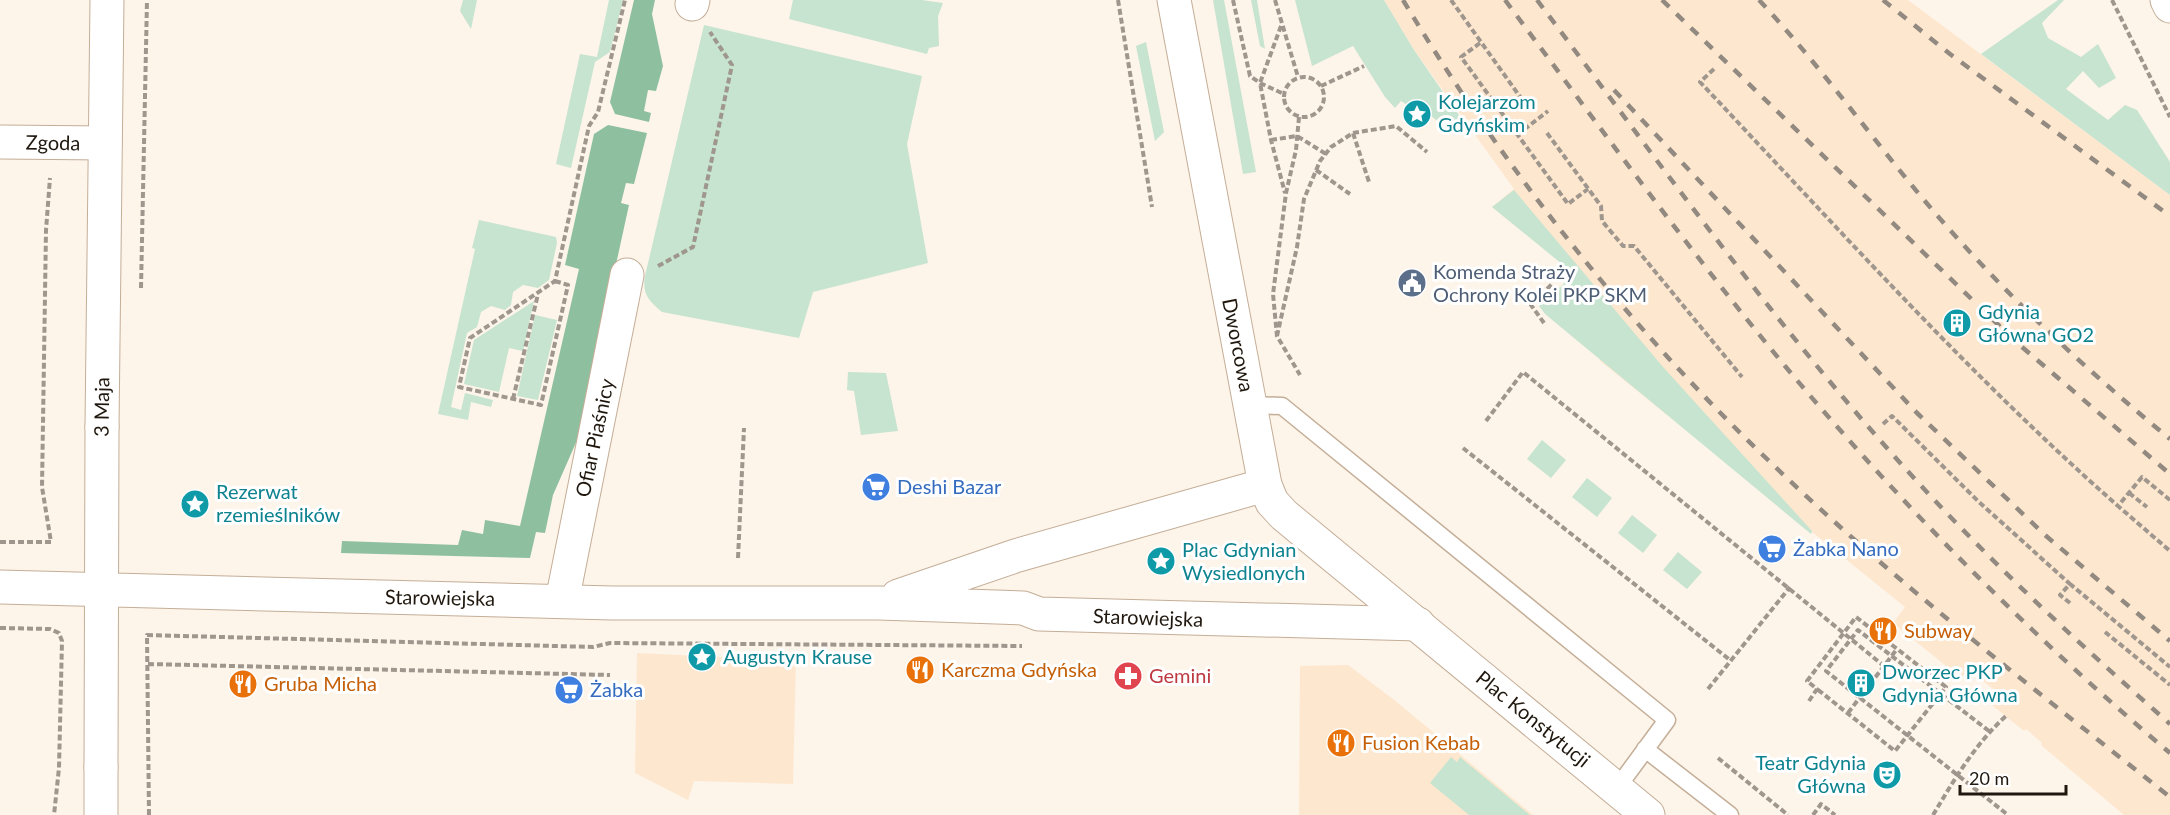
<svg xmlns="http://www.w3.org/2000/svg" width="2170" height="815" font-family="Lato,sans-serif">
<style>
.built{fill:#fee7cf}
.green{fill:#c6e4d0}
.forest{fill:#8ec0a0}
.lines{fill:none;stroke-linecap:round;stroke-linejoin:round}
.lane-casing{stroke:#c4ae97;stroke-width:19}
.street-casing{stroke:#c4ae97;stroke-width:35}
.secondary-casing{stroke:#c4ae97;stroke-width:35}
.primary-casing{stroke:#c4ae97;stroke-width:35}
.path{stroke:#9f968d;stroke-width:4;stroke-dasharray:6 3;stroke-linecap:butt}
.lane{stroke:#fff;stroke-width:16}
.street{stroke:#fff;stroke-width:33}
.secondary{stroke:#fff;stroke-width:33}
.primary{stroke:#fff;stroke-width:33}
.rail{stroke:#928a80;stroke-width:4.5;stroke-dasharray:10 10;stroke-linecap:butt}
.labels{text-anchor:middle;stroke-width:6;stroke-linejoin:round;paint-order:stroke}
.culture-label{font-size:20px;fill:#0d838f;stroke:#fff;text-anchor:start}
.street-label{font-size:20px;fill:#20180f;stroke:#fff}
.service-label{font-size:20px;fill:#4e5e75;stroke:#fff;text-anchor:start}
.shop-label{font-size:20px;fill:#366cbe;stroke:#fff;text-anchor:start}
.food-label{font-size:20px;fill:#c56008;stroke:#fff;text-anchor:start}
.health-label{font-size:20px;fill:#be3a42;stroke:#fff;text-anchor:start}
</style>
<rect width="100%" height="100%" fill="#fdf4ea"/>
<!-- built -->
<path class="built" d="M1384 0H1908L2170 195V815H2124L2041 745 2042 743 2026 729 2024 731 1987 701 1996 691 1969 670 1961 678 1893 623 1905 607 1599 360 1601 358 1557 286 1560 288 1573 272 1492 207 1514 189 1414 50Z
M637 653 742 658 796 657 793 784 694 781 688 800 635 773Z
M1348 665 1393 699 1533 815H1299L1300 666Z"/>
<!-- green -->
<path class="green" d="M463 0H477L471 29 460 11Z
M609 0H623L610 52 595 62 571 168 556 164 580 54 597 57Z
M793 0H922L943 3 938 16 939 46 929 48 927 54 789 19Z
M1213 0H1224L1256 172 1243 174Z
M1251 0H1257L1265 49 1260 46Z
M1295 0H1384L1414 50 1463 121 1452 133 1430 115 1427 118 1401 101 1395 108 1385 97 1353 46 1312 66Z
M2058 0H2064L2042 23 2048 38 2081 57 2098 44 2116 78 2099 88 2083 71 2066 89 2108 120 2125 105 2137 110 2170 162V195L1981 54Z
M704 25 922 76 907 144 928 263 813 292 799 338 662 312C648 301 642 293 645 276Z
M1146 42 1164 132 1155 141 1136 46Z
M1514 190 1663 367 1812 531 1811 534 1545 314 1539 306 1557 286 1560 288 1573 273 1492 207Z
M479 220 556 237 557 243 549 280 538 288 523 285 513 292 511 305 505 310 491 306 481 312 477 327 467 333 451 407 461 410 465 393 493 400 491 407 471 402 468 420 438 414 475 249 472 248Z
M534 301 523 351 509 348 499 392 464 384 474 340Z
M535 315 557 320 538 400 517 396Z
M848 372 886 373 898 431 861 435 854 391 847 390Z
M1542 440 1566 460 1551 478 1527 459Z
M1587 478 1612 498 1597 517 1572 497Z
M1632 515 1657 535 1643 553 1618 533Z
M1678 552 1702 572 1687 589 1663 570Z
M1451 757 1457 762 1460 757 1530 815H1469L1430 783Z"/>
<!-- forest -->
<path class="forest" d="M634 0H655L652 14 663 66 656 91 648 90 644 111 651 113 649 122 615 114 610 102Z
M608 125 647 133 634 184 626 183 621 203 629 205 578 438 553 495 545 533 536 532 530 558 341 553 342 541 458 545 462 530 483 534 485 520 520 526 579 269 565 265 594 134Z"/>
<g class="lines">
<!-- lane casing -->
<g class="lane-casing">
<path id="lane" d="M1250 405 1282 406 1667 720 1617 788
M1645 749 1730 815"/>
</g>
<!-- street casing -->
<g class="street-casing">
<path id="street" d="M692 4 693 0
M0 142 105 143
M0 587 612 603H879L1023 608 1039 614 1418 624
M898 596 1015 556 1265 485
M562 601 627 275
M101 767 102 427"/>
</g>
<!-- secondary casing -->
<g class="secondary-casing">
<path id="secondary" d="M1174 0 1265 485 1272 502 1284 515 1648 815
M102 427 107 0
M101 815V767"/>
</g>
<!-- primary casing -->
<g class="primary-casing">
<path id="primary" d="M2167 0 2170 6"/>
</g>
<!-- path -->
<path class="path" d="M1118 0 1152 207
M1233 0 1250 76 1260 83 1284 94
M1275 0 1298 77
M1451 0 1528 108
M2112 0 2170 117
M1281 26 1260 83 1271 140 1285 193
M1480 43 1461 57 1568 204 1588 189
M1714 69 1700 82C1836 226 1969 375 2118 506
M1284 97a20 20 0 1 1 40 0a20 20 0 1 1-40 0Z
M1321 86 1364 66
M1299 117 1296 150 1286 193 1273 294 1277 336 1300 375
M1353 133 1396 126 1427 152
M1547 133 1601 206 1602 221 1623 246H1634L1742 377
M1517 135 1548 111
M1271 140 1297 136 1326 154
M1316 170 1350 194
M658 266 693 247 732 65 710 32
M555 281 568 285 541 405 459 387 470 338 555 281 589 126 598 112 625 0
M141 288 147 0
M1544 323 1531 305 1553 283
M1277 336 1297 247 1304 199 1320 161 1331 147 1353 133 1369 182
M513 399 538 294
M1486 421 1523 372 1884 666
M1883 424 1892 416 1979 502 2070 584
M1463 448 1730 660
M2129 493 2147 507
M2170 500 2142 477 2118 506 2170 551
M0 542H51L42 487 46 230 50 178
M738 558 744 428
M2070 603 2060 595 2070 584 2170 667
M0 628 50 629 59 633 62 641 59 768 54 815
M2105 632 2170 685
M148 664 610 675
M1708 689 1790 587
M1809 701 1817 689 1807 681 1856 617 1946 687 1895 751 1817 689
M1848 713 1897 649
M1989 731 1858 630 1826 671 2008 815
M1718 758 1788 815
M149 815 147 635 593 647 610 643 1022 646
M1813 815 1821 804 1835 815
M1933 815C1954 780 1975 744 2006 716"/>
<!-- lane -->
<use href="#lane" class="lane"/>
<!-- street -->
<use href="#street" class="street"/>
<!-- secondary -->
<use href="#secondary" class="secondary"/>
<!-- primary -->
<use href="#primary" class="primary"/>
<!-- rail -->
<path class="rail" d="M1403 0C1504 168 1625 323 1767 459 1893 581 2033 688 2170 797
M1505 0C1597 123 1687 248 1785 366 1902 506 2031 636 2170 753
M1537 0C1662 166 1783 337 1925 490 2002 573 2085 649 2170 724
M1662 0 2015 341 2170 474
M1759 0C1816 61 1865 129 1919 194 1994 284 2079 364 2170 439
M1883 0 1950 54 2170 216
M1614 90 1917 413 2045 535 2170 641"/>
</g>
<!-- icons -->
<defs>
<g id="sight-disc" transform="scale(1.5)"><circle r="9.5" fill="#0f9aa8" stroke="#fff"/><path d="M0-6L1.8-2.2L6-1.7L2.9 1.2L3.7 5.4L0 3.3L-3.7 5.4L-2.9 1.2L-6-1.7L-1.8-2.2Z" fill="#fff"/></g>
<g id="civic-disc" transform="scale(1.5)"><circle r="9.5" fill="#5c6f8a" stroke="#fff"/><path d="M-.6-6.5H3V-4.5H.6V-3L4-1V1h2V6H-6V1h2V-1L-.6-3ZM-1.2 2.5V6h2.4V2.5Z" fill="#fff"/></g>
<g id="building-disc" transform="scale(1.5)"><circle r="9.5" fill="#0f9aa8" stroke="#fff"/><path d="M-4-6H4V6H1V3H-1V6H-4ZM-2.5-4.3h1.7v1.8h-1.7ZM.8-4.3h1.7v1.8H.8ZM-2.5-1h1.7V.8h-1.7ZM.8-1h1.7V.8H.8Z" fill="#fff"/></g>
<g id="supermarket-disc" transform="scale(1.5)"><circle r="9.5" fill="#3f7fe0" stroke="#fff"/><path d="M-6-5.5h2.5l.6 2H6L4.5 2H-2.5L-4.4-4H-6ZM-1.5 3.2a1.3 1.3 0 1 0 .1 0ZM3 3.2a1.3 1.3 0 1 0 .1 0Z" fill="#fff"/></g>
<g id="restaurant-disc" transform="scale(1.5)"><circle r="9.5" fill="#e8710a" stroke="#fff"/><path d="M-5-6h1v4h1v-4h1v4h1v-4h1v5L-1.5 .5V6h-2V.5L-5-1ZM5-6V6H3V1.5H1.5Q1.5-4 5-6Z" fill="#fff"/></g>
<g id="pharmacy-disc" transform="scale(1.5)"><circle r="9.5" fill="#e0444e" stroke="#fff"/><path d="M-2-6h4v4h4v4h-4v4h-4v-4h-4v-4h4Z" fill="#fff"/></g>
<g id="theatre-disc" transform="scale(1.5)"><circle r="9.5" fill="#0f9aa8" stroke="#fff"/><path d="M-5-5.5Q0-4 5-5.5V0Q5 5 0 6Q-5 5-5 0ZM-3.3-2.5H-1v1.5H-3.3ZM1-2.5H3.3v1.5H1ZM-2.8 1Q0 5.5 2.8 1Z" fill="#fff"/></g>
</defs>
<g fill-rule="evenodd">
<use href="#sight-disc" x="1417" y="114"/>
<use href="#civic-disc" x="1412" y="283"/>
<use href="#building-disc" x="1957" y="323"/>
<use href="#supermarket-disc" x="876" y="487"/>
<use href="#sight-disc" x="195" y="504"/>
<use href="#supermarket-disc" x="1772" y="549"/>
<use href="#sight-disc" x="1161" y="561"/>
<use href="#restaurant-disc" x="1883" y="631"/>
<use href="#sight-disc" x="702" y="657"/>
<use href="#restaurant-disc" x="920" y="670"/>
<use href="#pharmacy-disc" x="1128" y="676"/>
<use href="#building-disc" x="1861" y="683"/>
<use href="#restaurant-disc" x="243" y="684"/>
<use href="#supermarket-disc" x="569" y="690"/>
<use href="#restaurant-disc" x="1341" y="743"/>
<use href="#theatre-disc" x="1887" y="775"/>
</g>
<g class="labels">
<!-- culture labels -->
<g class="culture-label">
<text x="1438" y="109">Kolejarzom<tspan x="1438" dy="23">Gdyńskim</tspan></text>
<text x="1978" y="319">Gdynia<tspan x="1978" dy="23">Główna GO2</tspan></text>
<text x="216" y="499">Rezerwat<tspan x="216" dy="23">rzemieślników</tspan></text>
<text x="1182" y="557">Plac Gdynian<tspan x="1182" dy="23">Wysiedlonych</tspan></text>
<text x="723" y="664">Augustyn Krause</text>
<text x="1882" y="679">Dworzec PKP<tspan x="1882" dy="23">Gdynia Główna</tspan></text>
<text x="1866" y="770" text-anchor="end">Teatr Gdynia<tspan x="1866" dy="23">Główna</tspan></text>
</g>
<!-- street labels -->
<g class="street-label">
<text transform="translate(53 143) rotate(1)" y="7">Zgoda</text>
<text transform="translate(1238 345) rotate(79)" y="7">Dworcowa</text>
<text transform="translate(102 407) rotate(-89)" y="7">3 Maja</text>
<text transform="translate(595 438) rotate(-78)" y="7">Ofiar Piaśnicy</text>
<text transform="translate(440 598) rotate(1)" y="7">Starowiejska</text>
<text transform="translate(1148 618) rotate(2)" y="7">Starowiejska</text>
<text transform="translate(1533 719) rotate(39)" y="7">Plac Konstytucji</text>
</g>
<!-- service labels -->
<g class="service-label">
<text x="1433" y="279">Komenda Straży<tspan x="1433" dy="23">Ochrony Kolei PKP SKM</tspan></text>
</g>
<!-- shop labels -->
<g class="shop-label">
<text x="897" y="494">Deshi Bazar</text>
<text x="1793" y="556">Żabka Nano</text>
<text x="590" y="697">Żabka</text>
</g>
<!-- food labels -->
<g class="food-label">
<text x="1904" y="638">Subway</text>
<text x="941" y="677">Karczma Gdyńska</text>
<text x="264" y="691">Gruba Micha</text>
<text x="1362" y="750">Fusion Kebab</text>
</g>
<!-- health labels -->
<g class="health-label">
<text x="1149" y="683">Gemini</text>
</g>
</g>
<!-- scale -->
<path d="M1960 785v9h106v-9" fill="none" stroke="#20180f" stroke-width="3"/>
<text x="1969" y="785" font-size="18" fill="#20180f" stroke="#ffffff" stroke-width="4.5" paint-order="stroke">20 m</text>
</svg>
